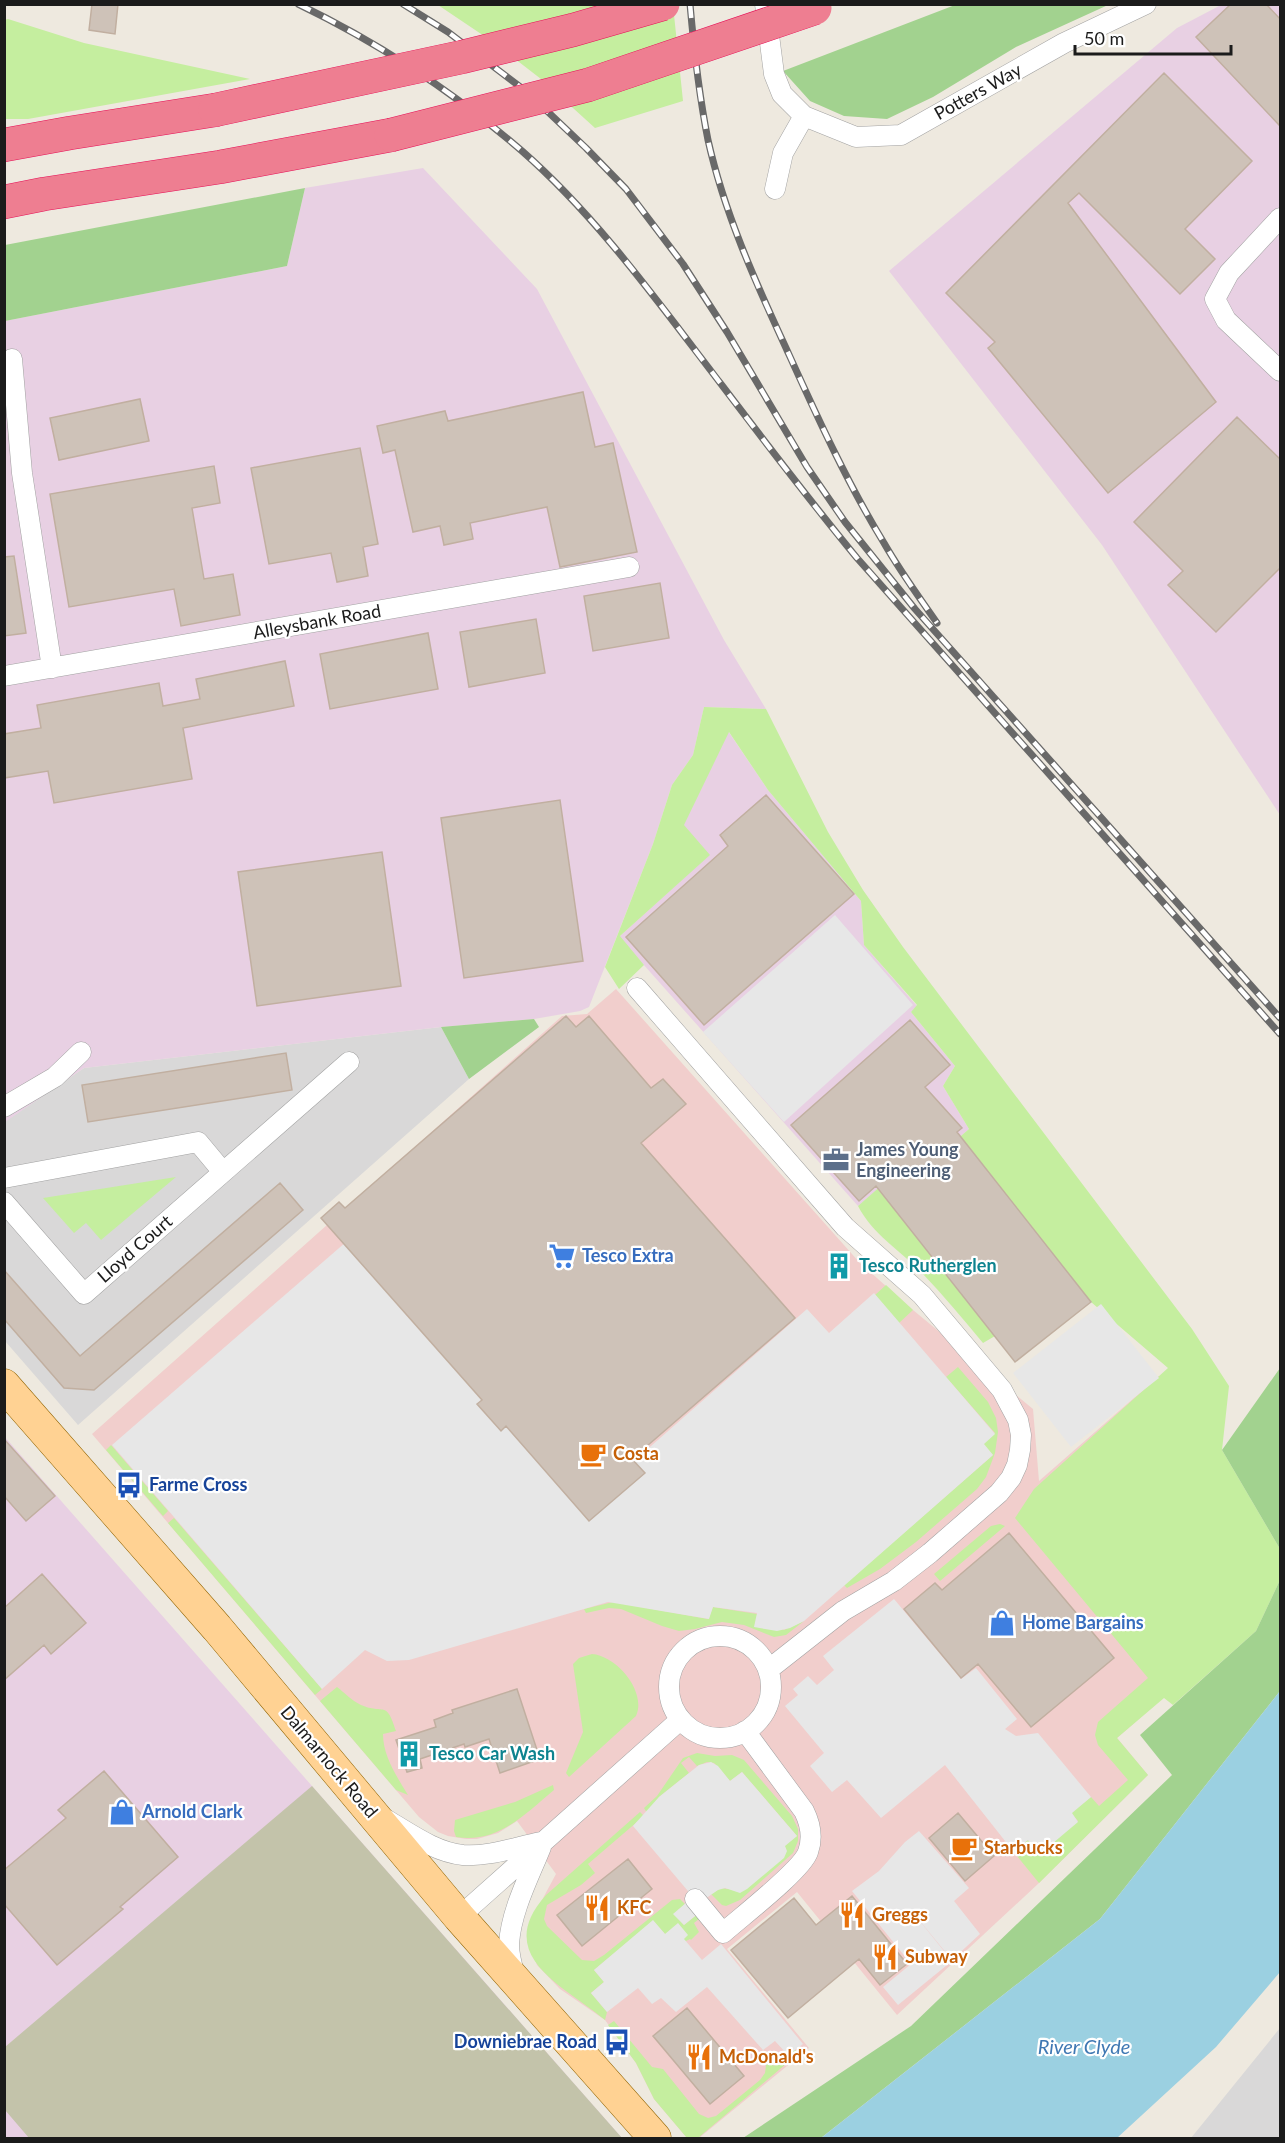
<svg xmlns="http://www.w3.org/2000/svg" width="1285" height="2143" font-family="Lato,sans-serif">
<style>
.residential{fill:#d9d8d8}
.commercial{fill:#f1cecc}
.industrial{fill:#e8d0e3}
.construction{fill:#c3c3aa}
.grass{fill:#c5ee9f}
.forest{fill:#a2d28f}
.parking{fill:#e7e7e7}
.water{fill:#9bd0e1}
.building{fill:#cec2b8;stroke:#c1afa0;stroke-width:1.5}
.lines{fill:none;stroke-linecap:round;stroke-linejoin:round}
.minor-casing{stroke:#a2a2a2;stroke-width:21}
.primary-casing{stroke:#926400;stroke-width:33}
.motorway-casing{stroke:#e61258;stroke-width:34}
.minor{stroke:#fff;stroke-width:20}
.primary{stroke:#ffd293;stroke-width:32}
.motorway{stroke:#ee7e91;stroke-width:33}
.rail-casing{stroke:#696969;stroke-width:7}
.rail{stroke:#fff;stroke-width:4.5;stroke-dasharray:14;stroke-linecap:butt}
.motorway-bridge-casing{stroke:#e61258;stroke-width:34;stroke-linecap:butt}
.motorway-bridge{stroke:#ee7e91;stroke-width:33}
.labels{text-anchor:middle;stroke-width:4.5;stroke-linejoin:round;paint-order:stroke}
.street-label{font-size:18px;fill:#1b1b1b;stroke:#fff}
.service-label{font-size:18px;font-weight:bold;fill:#4e5e75;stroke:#fff;text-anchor:start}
.shop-label{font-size:18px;font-weight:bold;fill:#366cbe;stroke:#fff;text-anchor:start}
.culture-label{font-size:18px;font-weight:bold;fill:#0d838f;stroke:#fff;text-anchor:start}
.food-label{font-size:18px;font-weight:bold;fill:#c56008;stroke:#fff;text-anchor:start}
.transit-label{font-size:18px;font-weight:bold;fill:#164399;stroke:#fff;text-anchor:start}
.water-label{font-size:20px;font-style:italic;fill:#3f78b3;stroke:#fff}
</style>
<rect width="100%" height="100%" fill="#eee9df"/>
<!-- residential -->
<path class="residential" d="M441 1027 469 1079 78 1425 5 1341 4 1122 84 1068Z
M1280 2028V2138H1191Z"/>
<!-- commercial -->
<path class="commercial" d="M616 989 860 1263 913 1310 1033 1409 1039 1481 1159 1376 1164 1697 1117 1738 1148 1775 1039 1883 897 2015 797 1892 727 1949 809 2048 699 2138H687L654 2099 636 2063 605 2020 560 1989 537 1965 528 1942V1926L556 1874 517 1821 498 1833 477 1839H466L448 1836 438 1832 419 1817 92 1434 562 1016 587 1014Z"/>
<!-- industrial -->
<path class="industrial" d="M1221 5H1280V815L1102 545 889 271 1177 28Z
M423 168 537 289 724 640 766 709 704 707 693 755 672 785 653 844 589 1007 580 1011 534 1019 441 1027 84 1068 5 1122V321L287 266 305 188Z
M728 731 768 790 861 901 864 945 917 1006 911 1012 955 1066 943 1086 969 1129 901 1188 891 1178 858 1206 619 937 709 855 683 825Z
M4 1436 312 1786 622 2138H5Z"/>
<!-- construction -->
<path class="construction" d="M312 1786 555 2062 622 2138H29L5 2110V2047Z"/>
<!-- grass -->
<path class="grass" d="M438 5H673L683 101 595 128 541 79 493 42Z
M8 19 84 43 250 79 28 119H5L4 20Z
M704 707 766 709 828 832 863 890 903 947 1192 1329 1229 1386 1222 1450 1280 1549V1580L1256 1631 1173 1705 1164 1698 1117 1738 1148 1775 1039 1883 1013 1851 1028 1840 1040 1853 1078 1821 1071 1813 1091 1797 1099 1806 1128 1780 1098 1745 1095 1735 1098 1722 1148 1678 1015 1518 1034 1489 1168 1368 1091 1302 971 1150 895 1210 995 1336 983 1343C963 1319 943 1295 922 1273 900 1250 873 1235 858 1206L891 1177 902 1187 969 1129 943 1086 955 1066 911 1012 917 1005 864 945 861 901 768 790 729 732 684 825 710 855 620 936 644 965 619 989 605 967 653 844 672 785 693 755Z
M176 1177 101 1240 86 1223 74 1233 43 1198Z
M886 1285 913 1310 899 1323 875 1295Z
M958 1367 988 1402 996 1418 998 1432 995 1453 986 1477 977 1489 916 1542 880 1569 847 1588 844 1585 993 1455 983 1444 995 1433 946 1377Z
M111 1445 168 1511 163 1516 106 1450Z
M174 1518 322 1689 315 1695 168 1523Z
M1000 1524 1005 1526 940 1581 934 1574 991 1526Z
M613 1602 708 1619 713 1607 757 1614 784 1630 804 1621 786 1635 774 1637 744 1625 722 1622 695 1629 679 1631 662 1626 621 1609 609 1608 586 1613 584 1609Z
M592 1654C617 1656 647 1692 636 1716L569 1777 566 1773 583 1732 573 1664 579 1658Z
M337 1687C345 1693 351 1700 361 1705 384 1715 386 1699 396 1731L383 1734C383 1756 397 1777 408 1795L396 1790 320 1701Z
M697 1753 715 1756 732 1755 744 1760 792 1816 798 1829V1841L793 1853 740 1900 726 1906 722 1905 711 1894 721 1888 728 1889 797 1836 742 1772 730 1781 714 1763 707 1762 697 1766 689 1757 681 1763 689 1773 659 1797 647 1813 644 1808 657 1796 683 1758Z
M553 1785 554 1790C525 1814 498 1844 456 1837L454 1831 455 1820 515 1802Z
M640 1812 644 1816 588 1864 595 1873 581 1885 547 1905 544 1919 547 1926 582 1960 594 1961 604 1955 672 1900 680 1899 685 1904 674 1914 684 1925 696 1915 699 1919 694 1923 699 1932 691 1940 690 1939 686 1941 665 1934 653 1921 594 1970 604 1982 591 1993 607 2012 605 2020C566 1987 491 1956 546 1895Z
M614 2021 652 2067 663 2069 699 2114 708 2118 716 2116 760 2080 765 2073 767 2058 774 2066 795 2050 799 2053 698 2138H687L654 2099 636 2063 608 2025Z"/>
<!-- forest -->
<path class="forest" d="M955 5H1108L1016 47 933 97 887 119 844 116 810 101 783 71Z
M305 188 287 266 5 321V245Z
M534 1019 539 1027 469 1079 441 1027Z
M1280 1368V1549L1222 1450Z
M1280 1580V1691L1100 1919 821 2138H743L911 2026 1172 1775 1140 1735 1256 1631Z"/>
<!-- parking -->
<path class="parking" d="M835 915 913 1005 784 1122 703 1032Z
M346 1242 482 1400 478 1404 500 1430 506 1426 589 1521 644 1473 634 1461 807 1309 829 1333 874 1293 995 1434 984 1444 993 1455 804 1621 790 1628 777 1631 754 1627 757 1613 713 1607 709 1619 608 1602 409 1660 387 1661 365 1650 322 1689 112 1445Z
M1101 1304 1159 1378 1071 1447 1013 1373Z
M894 1599 961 1679 976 1668 1017 1719 1005 1729 1016 1736 1038 1733 1091 1797 1072 1813 1078 1822 1040 1854 1028 1840 1013 1851 945 1765 881 1818 847 1780 832 1792 810 1766 824 1753 785 1706 798 1695 793 1689 808 1676 817 1685 834 1670 823 1656Z
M711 1762 718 1766 730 1781 742 1772 797 1836 785 1846 787 1851 784 1858 747 1889 740 1893 725 1888 718 1890 699 1903 704 1909 684 1925 673 1914 693 1897 633 1826 659 1797 699 1765Z
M919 1831 969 1888 954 1901 980 1934 952 1960 906 1904 952 1961 898 2005 883 1987 911 1964 852 1891 879 1871 905 1842Z
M653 1920 665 1934 678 1923 688 1935 684 1939 702 1960 721 1944 803 2044 788 2055 775 2041 763 2050 707 1987 676 2012 661 1998 652 2004 638 1988 607 2012 591 1993 604 1982 594 1970Z"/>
<!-- water -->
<path class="water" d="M1280 1691V1972L1216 2047 1117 2138H821L1100 1919Z"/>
<!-- building -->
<path class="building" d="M92 4H118L115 34 89 30Z
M1231 4H1266L1281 20V127L1196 37Z
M1164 73 1252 161 1185 229 1215 259 1180 294 1079 193 1068 203 1216 402 1108 493 988 348 995 342 946 293Z
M583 392 595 447 613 443 637 552 560 567 547 507 470 523 473 539 444 545 440 526 413 532 395 450 383 453 377 426 445 411 448 421Z
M140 399 149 441 59 460 50 418Z
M1237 417 1281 460V567L1216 632 1168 585 1183 571 1134 522Z
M360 448 378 544 363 547 368 576 337 582 331 553 269 564 251 468Z
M214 466 220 503 192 508 204 579 233 574 240 615 181 626 174 589 69 607 50 494Z
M14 556 26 633 4 636V557Z
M660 583 669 638 593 651 584 596Z
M536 619 545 673 469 687 460 632Z
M428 633 438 689 330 709 320 654Z
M285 661 294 706 183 728 192 779 54 803 48 771 4 778V734L41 728 37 705 159 683 163 706 200 699 196 679Z
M766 795 854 894 704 1025 626 937 728 846 720 835Z
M560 800 583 961 464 978 441 818Z
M382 852 401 986 257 1006 238 872Z
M566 1016 576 1027 589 1016 651 1088 663 1079 686 1104 641 1143 795 1318 632 1459 645 1473 589 1521 506 1426 501 1431 477 1404 482 1400 321 1218 339 1202 345 1208Z
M910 1020 950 1065 925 1087 962 1128 957 1132 1091 1302 1015 1362 876 1186 859 1201 791 1125Z
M286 1053 292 1090 88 1122 82 1085Z
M280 1183 303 1210 94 1390 64 1388 4 1319V1270L80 1356Z
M4 1439 55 1496 26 1521 4 1496Z
M1009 1533 1114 1658 1031 1727 978 1664 961 1678 904 1609 935 1583 942 1590Z
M42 1574 86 1623 51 1654 44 1645 4 1680V1608Z
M517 1689 540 1759 500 1773 489 1739 465 1747 464 1744 420 1759 422 1768 407 1772 396 1740 436 1727 434 1720 453 1713 452 1710Z
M104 1771 178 1857 120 1907 123 1909 57 1965 4 1904V1870L66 1818 58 1810Z
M958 1813 994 1856 965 1881 929 1838Z
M628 1859 652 1889 582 1946 557 1915Z
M852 1896 907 1964 880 1985 859 1959 788 2018 731 1950 794 1898 816 1925Z
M687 2008 744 2076 710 2104 653 2036Z"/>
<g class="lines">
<!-- minor casing -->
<g class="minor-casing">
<path id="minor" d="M765 4 774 74 782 94 804 116 856 137 901 135 1064 43 1146 4
M775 189 783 153 804 116
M1280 218 1229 273 1215 299 1226 320 1280 371
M12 359 22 473 52 668
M4 676 629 567
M637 988 845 1227 922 1295 1002 1390 1018 1420 1021 1435 1020 1450 1017 1465 1011 1478 999 1493 930 1553 894 1581 843 1611 768 1670
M4 1107 55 1077 81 1052
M4 1178 198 1142 223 1172
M4 1202 84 1294 349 1062
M669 1687a51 51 0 1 1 102 0a51 51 0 1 1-102 0Z
M387 1820C411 1834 435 1852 463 1855 488 1857 516 1847 541 1842
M695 1899 723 1933C741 1917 802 1870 808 1852 813 1838 810 1823 804 1811L745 1731
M459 1917 680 1720
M515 1976C512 1966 509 1955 509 1944 511 1911 529 1877 541 1847"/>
</g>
<!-- primary casing -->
<g class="primary-casing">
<path id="primary" d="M4 1385 217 1628 459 1917 655 2138"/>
</g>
<!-- motorway casing -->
<g class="motorway-casing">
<path id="motorway" d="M4 145 70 133 215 110
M4 202 44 194 220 167 391 135"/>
</g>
<!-- minor -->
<use href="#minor" class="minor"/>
<!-- primary -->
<use href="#primary" class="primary"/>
<!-- motorway -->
<use href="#motorway" class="motorway"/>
<!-- rail casing -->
<g class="rail-casing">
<path id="rail" d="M298 4C379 43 455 93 522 151 586 207 641 279 692 346 747 418 800 489 857 558L1280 1034
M403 4 448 32 527 92 586 148 626 189 683 264 727 332 807 467 845 522 915 609 1280 1018
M690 4C694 50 699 95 708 140 724 212 755 281 786 348 816 414 846 481 884 543 900 571 919 597 937 623"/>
</g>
<!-- rail -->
<use href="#rail" class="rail"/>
<!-- motorway-bridge casing -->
<g class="motorway-bridge-casing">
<path id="motorway-bridge" d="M215 110 462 57 573 30 663 4
M391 135 588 85 815 8"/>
</g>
<!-- motorway-bridge -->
<use href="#motorway-bridge" class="motorway-bridge"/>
</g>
<!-- icons -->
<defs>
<g id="office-bare" transform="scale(2.07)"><path d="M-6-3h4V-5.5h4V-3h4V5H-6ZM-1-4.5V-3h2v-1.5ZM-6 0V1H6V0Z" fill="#5c6f8a" stroke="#fff" stroke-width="2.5" paint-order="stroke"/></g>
<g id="supermarket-bare" transform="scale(2.07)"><path d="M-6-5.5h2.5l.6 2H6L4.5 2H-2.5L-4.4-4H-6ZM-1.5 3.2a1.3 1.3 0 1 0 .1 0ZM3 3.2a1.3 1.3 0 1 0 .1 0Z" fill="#3f7fe0" stroke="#fff" stroke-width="2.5" paint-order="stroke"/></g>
<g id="building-bare" transform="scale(2.07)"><path d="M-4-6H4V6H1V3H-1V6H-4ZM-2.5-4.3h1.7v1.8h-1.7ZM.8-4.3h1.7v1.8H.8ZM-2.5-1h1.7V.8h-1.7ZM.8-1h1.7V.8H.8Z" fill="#0f9aa8" stroke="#fff" stroke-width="2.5" paint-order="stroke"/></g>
<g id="cafe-bare" transform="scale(2.07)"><path d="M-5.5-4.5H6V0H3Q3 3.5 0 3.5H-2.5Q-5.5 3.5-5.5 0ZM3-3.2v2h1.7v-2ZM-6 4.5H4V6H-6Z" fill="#e8710a" stroke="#fff" stroke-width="2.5" paint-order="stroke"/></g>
<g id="bus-bare" transform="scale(2.07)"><path d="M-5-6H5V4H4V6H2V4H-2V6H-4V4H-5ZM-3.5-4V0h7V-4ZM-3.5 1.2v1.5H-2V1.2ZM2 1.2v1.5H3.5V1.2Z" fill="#1a4fb4" stroke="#fff" stroke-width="2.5" paint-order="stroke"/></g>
<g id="shop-bare" transform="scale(2.07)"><path d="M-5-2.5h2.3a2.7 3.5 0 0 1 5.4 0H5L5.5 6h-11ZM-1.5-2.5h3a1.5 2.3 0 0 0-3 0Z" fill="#3f7fe0" stroke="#fff" stroke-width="2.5" paint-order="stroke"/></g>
<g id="restaurant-bare" transform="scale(2.07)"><path d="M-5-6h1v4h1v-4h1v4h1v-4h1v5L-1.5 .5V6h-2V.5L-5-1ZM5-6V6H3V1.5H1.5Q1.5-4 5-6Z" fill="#e8710a" stroke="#fff" stroke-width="2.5" paint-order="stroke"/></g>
</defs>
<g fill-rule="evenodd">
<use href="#office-bare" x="836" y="1160"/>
<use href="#supermarket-bare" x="562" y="1256"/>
<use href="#building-bare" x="839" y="1266"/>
<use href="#cafe-bare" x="593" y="1454"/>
<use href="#bus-bare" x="129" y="1485"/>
<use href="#shop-bare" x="1002" y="1623"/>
<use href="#building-bare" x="409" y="1754"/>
<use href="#shop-bare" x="122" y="1812"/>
<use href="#cafe-bare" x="964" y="1848"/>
<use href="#restaurant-bare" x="597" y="1908"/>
<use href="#restaurant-bare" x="852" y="1915"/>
<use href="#restaurant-bare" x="885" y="1957"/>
<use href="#bus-bare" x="617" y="2042"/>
<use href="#restaurant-bare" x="699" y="2057"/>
</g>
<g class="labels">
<!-- street labels -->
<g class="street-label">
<text transform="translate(978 92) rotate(-29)" y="6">Potters Way</text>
<text transform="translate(317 622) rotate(-10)" y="6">Alleysbank Road</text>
<text transform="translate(135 1249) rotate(-41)" y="6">Lloyd Court</text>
<text transform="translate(329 1762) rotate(50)" y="6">Dalmarnock Road</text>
</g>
<!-- service labels -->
<g class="service-label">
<text x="856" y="1156">James Young<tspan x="856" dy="21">Engineering</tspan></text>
</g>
<!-- shop labels -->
<g class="shop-label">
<text x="582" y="1262">Tesco Extra</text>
<text x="1022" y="1629">Home Bargains</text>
<text x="142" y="1818">Arnold Clark</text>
</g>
<!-- culture labels -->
<g class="culture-label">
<text x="859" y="1272">Tesco Rutherglen</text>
<text x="429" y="1760">Tesco Car Wash</text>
</g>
<!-- food labels -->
<g class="food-label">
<text x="613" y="1460">Costa</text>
<text x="984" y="1854">Starbucks</text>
<text x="617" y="1914">KFC</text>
<text x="872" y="1921">Greggs</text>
<text x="905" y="1963">Subway</text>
<text x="719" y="2063">McDonald's</text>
</g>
<!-- transit labels -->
<g class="transit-label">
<text x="149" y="1491">Farme Cross</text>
<text x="597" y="2048" text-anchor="end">Downiebrae Road</text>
</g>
<!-- water labels -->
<g class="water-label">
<text x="1084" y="2054">River Clyde</text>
</g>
</g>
<!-- border -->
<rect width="1285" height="2143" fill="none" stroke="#1b1b1b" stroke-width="12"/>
<!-- scale -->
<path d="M1075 45v9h156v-9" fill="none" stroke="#1b1b1b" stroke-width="3"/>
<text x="1084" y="45" font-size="18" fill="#1b1b1b" stroke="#ffffff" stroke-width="4.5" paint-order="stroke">50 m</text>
</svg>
